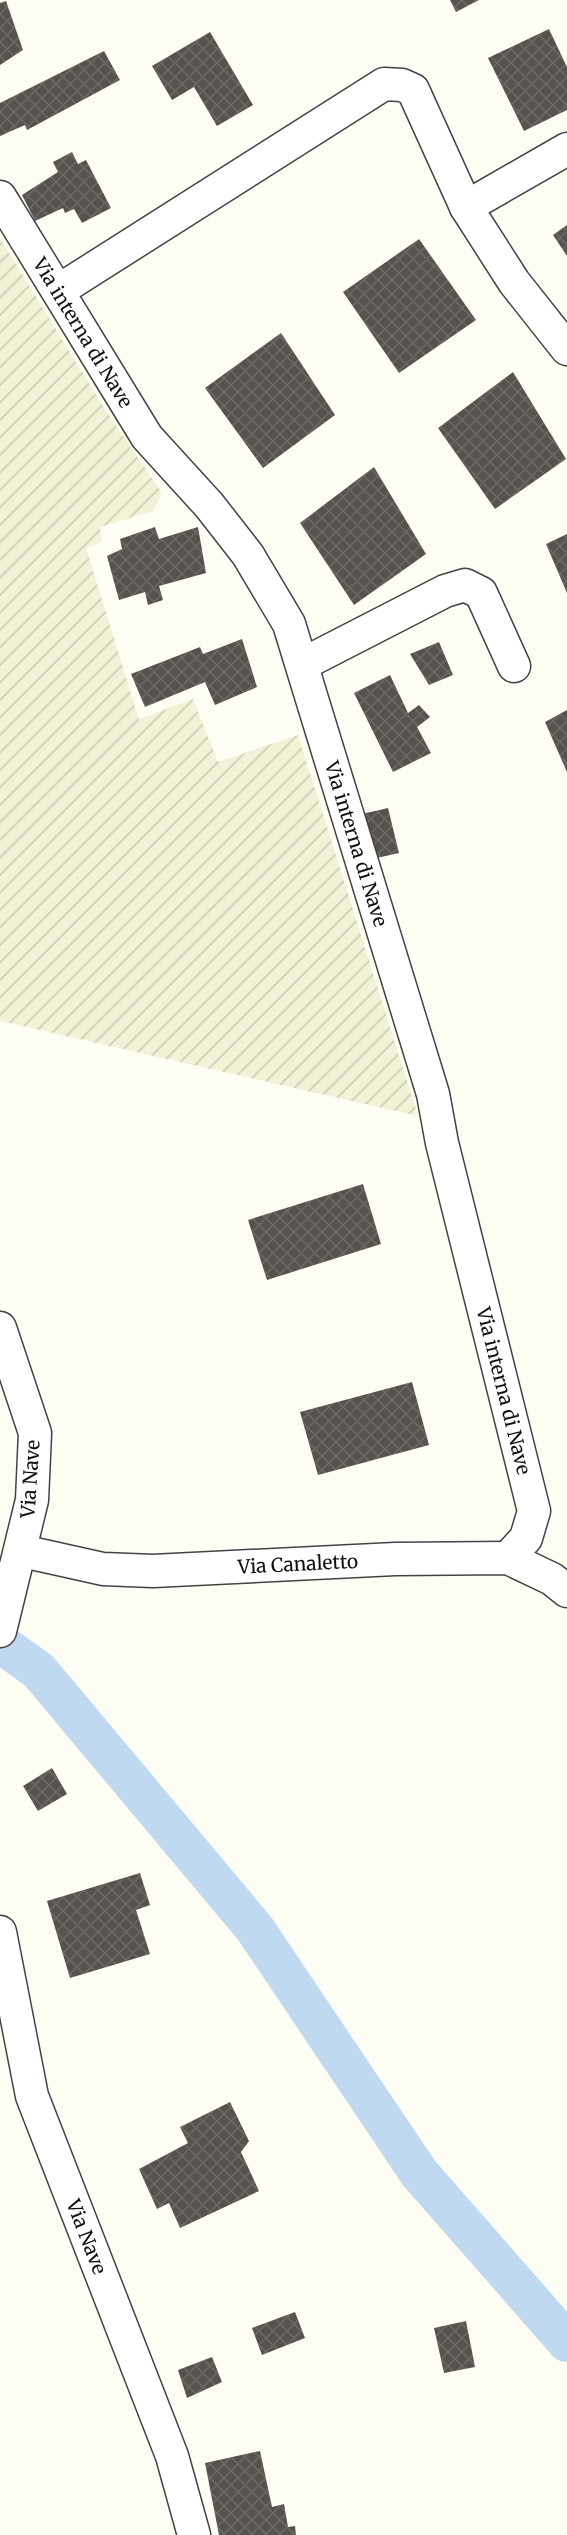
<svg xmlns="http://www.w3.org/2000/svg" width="567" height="2535" font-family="Merriweather,serif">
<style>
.farmland{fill:url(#farmland-furrows)}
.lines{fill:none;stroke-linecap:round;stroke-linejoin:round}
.canal{stroke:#bfd9f0;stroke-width:40}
.building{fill:url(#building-cross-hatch)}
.minor-casing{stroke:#434343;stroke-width:35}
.minor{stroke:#fff;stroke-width:32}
.labels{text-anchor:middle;stroke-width:7;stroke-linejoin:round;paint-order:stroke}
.street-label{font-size:19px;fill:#101010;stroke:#fff}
</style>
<defs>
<pattern id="farmland-furrows" width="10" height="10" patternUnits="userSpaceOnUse" patternTransform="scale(1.75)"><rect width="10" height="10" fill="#f1f2d6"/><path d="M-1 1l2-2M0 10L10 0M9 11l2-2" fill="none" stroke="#ceceb7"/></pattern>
<pattern id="building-cross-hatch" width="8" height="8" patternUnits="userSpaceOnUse" patternTransform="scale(1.75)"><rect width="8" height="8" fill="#57524e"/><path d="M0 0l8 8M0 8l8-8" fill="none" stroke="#6a6663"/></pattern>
</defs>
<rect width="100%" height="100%" fill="#fefdf4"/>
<!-- farmland -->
<path class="farmland" d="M0 238 106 411 162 493 153 511 100 527 102 542 86 548 139 719 193 699 218 762 298 735 418 1116 0 1021Z"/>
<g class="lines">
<!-- canal -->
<path class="canal" d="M0 1643 39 1671 255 1929 419 2173 567 2342"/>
</g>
<!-- building -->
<path class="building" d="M450 0H479L456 12Z
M6 1 23 50 0 65V3Z
M549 29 567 67V110L524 131 488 58Z
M210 32 253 105 217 126 194 87 172 100 152 66Z
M104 51 120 80 27 130 25 125 0 136V103Z
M72 152 78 164 86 160 111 208 82 223 74 209 65 213 63 208 35 221 22 195 58 172 53 162Z
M567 225V256L553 235Z
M419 239 476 320 399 373 343 292Z
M281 333 335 415 263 468 205 388Z
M513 372 566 459 495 509 438 428Z
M374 467 426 554 354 605 300 523Z
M155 527 159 539 198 527 206 573 159 586 163 600 148 605 145 592 119 600 107 556 122 549 120 539Z
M567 534V593L546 544Z
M242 639 257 687 215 705 205 682 145 707 131 674 200 647 203 654Z
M439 642 453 675 429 685 410 654Z
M390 675 408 713 419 705 430 717 417 727 431 753 393 772 354 693Z
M567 710V772L545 722Z
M388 808 399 853 372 859 362 814Z
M363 1184 381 1244 267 1280 248 1220Z
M412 1382 429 1445 318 1475 300 1412Z
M52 1768 67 1794 38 1811 23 1786Z
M140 1873 150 1905 136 1910 150 1954 70 1978 47 1901Z
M230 2102 249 2141 241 2152 259 2191 180 2228 169 2203 157 2209 139 2169 188 2143 180 2127Z
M295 2312 305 2338 262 2355 252 2328Z
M466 2321 475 2367 444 2373 434 2328Z
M212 2357 222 2382 187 2398 178 2370Z
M260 2451 272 2507 284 2504 288 2527 295 2526 296 2535H219L205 2463Z"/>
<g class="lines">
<!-- minor casing -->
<g class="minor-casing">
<g id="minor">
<path id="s1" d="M0 197 147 437 209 505 248 555 289 624 433 1094 442 1143 534 1511 526 1538 508 1558"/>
<path d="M466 207 567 149"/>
<path d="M58 291 384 84 402 85 413 90 466 207 514 282 567 349"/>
<path d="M303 664 445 591 465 585 481 593 514 666"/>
<path d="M0 1328 35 1433 32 1500 0 1631"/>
<path id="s2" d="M22 1551 103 1569 153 1571 395 1559 508 1558 552 1579 567 1591"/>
<path id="s3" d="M0 1932 32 2096 172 2456 194 2535"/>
</g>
</g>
<!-- minor -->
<use href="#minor" class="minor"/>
</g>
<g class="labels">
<!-- street labels -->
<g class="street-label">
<text dy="7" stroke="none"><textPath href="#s1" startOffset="159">Via interna di Nave</textPath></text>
<text dy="7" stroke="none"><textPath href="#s1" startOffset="747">Via interna di Nave</textPath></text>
<text dy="7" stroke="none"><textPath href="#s1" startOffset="1314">Via interna di Nave</textPath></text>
<text transform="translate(30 1479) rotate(-86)" y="7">Via Nave</text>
<text dy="7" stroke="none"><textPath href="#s2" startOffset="278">Via Canaletto</textPath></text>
<text dy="7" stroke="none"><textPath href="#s3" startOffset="318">Via Nave</textPath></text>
</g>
</g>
</svg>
